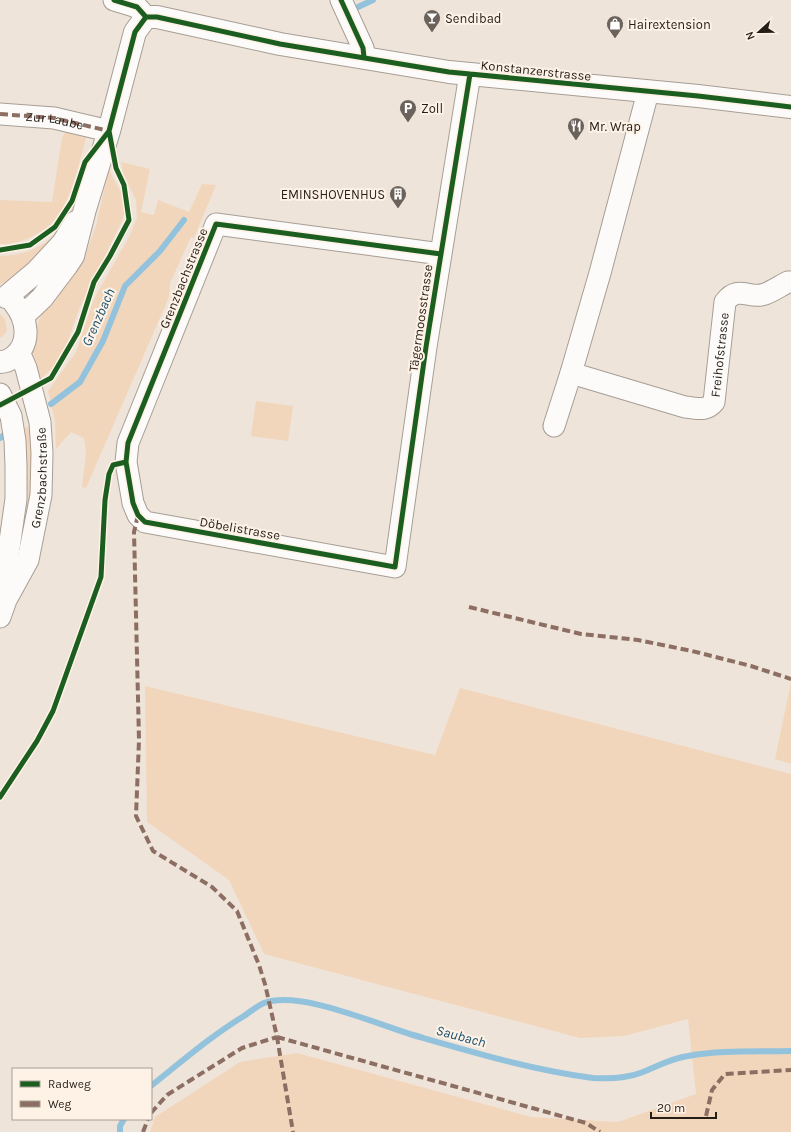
<svg xmlns="http://www.w3.org/2000/svg" width="791" height="1132" font-family="Karla,sans-serif">
<style>
.green{fill:#f1d6bc}
.lines{fill:none;stroke-linecap:round;stroke-linejoin:round}
.stream{stroke:#93c3dc;stroke-width:6}
.minor-casing{stroke:#a69e95;stroke-width:23}
.major-casing{stroke:#a69e95;stroke-width:24}
.minor{stroke:#fdfbf9;stroke-width:21}
.major{stroke:#fdfbf9;stroke-width:22}
.quiet{stroke:#8d6e63;stroke-width:4;stroke-dasharray:8 4;stroke-linecap:butt}
.cycleway-casing{stroke:#fef2e7;stroke-width:8}
.cycleway{stroke:#1b5e20;stroke-width:5}
.labels{text-anchor:middle;stroke-width:4;stroke-linejoin:round;paint-order:stroke}
.poi-label{font-size:13px;fill:#241e17;stroke:#fef2e7;text-anchor:start}
.street-label{font-size:13px;fill:#241e17;stroke:#fef2e7}
.water-label{font-size:14px;font-style:italic;fill:#18526e;stroke:#fef2e7}
</style>
<rect width="100%" height="100%" fill="#efe4d9"/>
<!-- green -->
<path class="green" d="M70 128 87 133C81 157 74 188 62 210 51 230 23 245 0 244V200L52 202 62 138 65 132Z
M121 162 150 169 141 212 154 215 158 200 189 212 202 184 216 185 194 238 191 237 170 283 169 297 86 488 82 487 86 453 84 438 71 432 56 449 55 421 48 391 76 352 94 299 129 237 137 218 136 200 123 173Z
M109 168 113 178 121 192 126 209 122 221 79 309 66 347 54 367 44 376 36 381 32 356 33 348 35 346 36 329 41 315 73 277 85 256 96 226Z
M57 233 58 238 9 283 0 284V256C22 256 41 248 57 233Z
M0 314 5 319 7 331 2 337H0Z
M256 401 293 406 288 441 251 436Z
M32 424 33 494 20 558 16 557 21 431Z
M791 682V764L775 759Z
M145 686 435 755 460 688 791 774V1132H150L155 1117 240 1062 297 1053 531 1117 618 1122 696 1094 688 1019 624 1036 580 1038 264 954 229 880 147 822Z"/>
<g class="lines">
<!-- stream -->
<path class="stream" d="M358 7 373 0
M51 404 80 382 103 341 125 286 160 251 184 220
M0 438 4 435
M151 1086C181 1062 211 1036 244 1016 250 1012 257 1006 264 1003 300 990 376 1024 413 1035 472 1052 532 1070 593 1078 609 1079 628 1078 643 1072 658 1066 672 1058 688 1056 722 1050 757 1052 791 1051
M120 1132V1126L124 1119"/>
<!-- minor casing -->
<g class="minor-casing">
<g id="minor">
<path d="M114 0 137 7 146 17"/>
<path d="M341 0 363 48 364 57"/>
<path id="s1" d="M648 92 600 273 571 373 685 407C697 408 706 412 714 402L725 302C738 284 750 300 765 294 773 291 780 286 788 282H791"/>
<path id="s2" d="M0 114 54 118 109 131"/>
<path d="M441 254 216 224 128 443 126 462 133 503 138 515 145 522 395 567 426 347 470 74"/>
<path d="M0 394 11 416 15 441 16 466V499L8 555 6 595"/>
<path d="M554 426 571 373"/>
<path id="s3" d="M0 617 6 600 28 560 41 495 42 453 40 422 26 368 19 352"/>
</g>
</g>
<!-- major casing -->
<g class="major-casing">
<path id="major" d="M6 297 36 272 63 243 76 222
M23 316 42 298 67 265 73 256 85 209 109 131 135 32 146 17H157L280 44 449 72 698 96 791 107
M0 362C6 362 10 360 15 356 31 342 27 319 15 304"/>
</g>
<!-- minor -->
<use href="#minor" class="minor"/>
<!-- major -->
<use href="#major" class="major"/>
<!-- quiet -->
<path class="quiet" d="M0 114 54 118 109 131 108 132
M138 515 134 532 139 740 136 816 153 851 212 887 237 911 259 965 265 984 277 1037 293 1132
M469 607 581 634 638 640 692 651 751 666 791 679
M277 1037 586 1123 600 1132
M151 1113 167 1095 242 1048 277 1037
M706 1116 712 1090 725 1074 791 1070
M143 1132 148 1119"/>
<!-- cycleway casing -->
<g class="cycleway-casing">
<path id="cycleway" d="M114 0 137 7 146 17H157L280 44 449 72 698 96 791 107
M341 0 363 48 364 57
M0 250 30 245 55 227 72 201 85 162 109 131 135 32 146 17
M441 254 216 224 128 443 126 462 133 503 138 515 145 522 395 567 426 347 470 74
M0 405 51 378 78 332 94 282 110 256 129 220 124 185 116 168 109 131
M0 797 37 741 53 711 101 577 105 500 109 474 113 465 126 462"/>
</g>
<!-- cycleway -->
<use href="#cycleway" class="cycleway"/>
</g>
<!-- icons -->
<defs>
<g id="bar-pin" transform="scale(0.9)"><path d="M0 17L-7.5 6A9.5 9.5 0 1 1 7.5 6Z" fill="#6b635b" stroke="#fef2e7"/><path d="M-6-5H6L.8 .8V4.5H3.5V6h-7V4.5H-.8V.8Z" fill="#fff"/></g>
<g id="shop-pin" transform="scale(0.9)"><path d="M0 17L-7.5 6A9.5 9.5 0 1 1 7.5 6Z" fill="#6b635b" stroke="#fef2e7"/><path d="M-5-2.5h2.3a2.7 3.5 0 0 1 5.4 0H5L5.5 6h-11ZM-1.5-2.5h3a1.5 2.3 0 0 0-3 0Z" fill="#fff"/></g>
<g id="parking-pin" transform="scale(0.9)"><path d="M0 17L-7.5 6A9.5 9.5 0 1 1 7.5 6Z" fill="#6b635b" stroke="#fef2e7"/><path d="M-3.5-5.5H1a3.5 3.5 0 0 1 0 7H-1V5.5H-3.5ZM-1-3.4V-.6H.8a1.4 1.4 0 0 0 0-2.8Z" fill="#fff"/></g>
<g id="restaurant-pin" transform="scale(0.9)"><path d="M0 17L-7.5 6A9.5 9.5 0 1 1 7.5 6Z" fill="#6b635b" stroke="#fef2e7"/><path d="M-5-6h1v4h1v-4h1v4h1v-4h1v5L-1.5 .5V6h-2V.5L-5-1ZM5-6V6H3V1.5H1.5Q1.5-4 5-6Z" fill="#fff"/></g>
<g id="building-pin" transform="scale(0.9)"><path d="M0 17L-7.5 6A9.5 9.5 0 1 1 7.5 6Z" fill="#6b635b" stroke="#fef2e7"/><path d="M-4-6H4V6H1V3H-1V6H-4ZM-2.5-4.3h1.7v1.8h-1.7ZM.8-4.3h1.7v1.8H.8ZM-2.5-1h1.7V.8h-1.7ZM.8-1h1.7V.8H.8Z" fill="#fff"/></g>
</defs>
<g fill-rule="evenodd">
<use href="#bar-pin" x="432" y="18"/>
<use href="#shop-pin" x="615" y="24"/>
<use href="#parking-pin" x="408" y="108"/>
<use href="#restaurant-pin" x="576" y="126"/>
<use href="#building-pin" x="398" y="194"/>
</g>
<g class="labels">
<!-- poi labels -->
<g class="poi-label">
<text x="445" y="23">Sendibad</text>
<text x="628" y="29">Hairextension</text>
<text x="421" y="113">Zoll</text>
<text x="589" y="131">Mr. Wrap</text>
<text x="385" y="199" text-anchor="end">EMINSHOVENHUS</text>
</g>
<!-- street labels -->
<g class="street-label">
<text transform="translate(536 70) rotate(6)" y="5">Konstanzerstrasse</text>
<text dy="5" stroke="none"><textPath href="#s2" startOffset="55">Zur Laube</textPath></text>
<text transform="translate(183 278) rotate(-68)" y="5">Grenzbachstrasse</text>
<text transform="translate(420 318) rotate(-82)" y="5">Tägermoosstrasse</text>
<text dy="5" stroke="none"><textPath href="#s1" startOffset="489">Freihofstrasse</textPath></text>
<text dy="5" stroke="none"><textPath href="#s3" startOffset="147">Grenzbachstraße</textPath></text>
<text transform="translate(240 528) rotate(10)" y="5">Döbelistrasse</text>
</g>
<!-- water labels -->
<g class="water-label">
<text transform="translate(98 317) rotate(-66)" y="5">Grenzbach</text>
<text transform="translate(461 1036) rotate(15)" y="5">Saubach</text>
</g>
</g>
<!-- legend -->
<rect x="12" y="1068" width="140" height="52" fill="#fef2e7" stroke="#a79d94"/>
<rect x="20" y="1081" width="20" height="6" fill="#1b5e20" stroke="#a79d94"/>
<text x="48" y="1088" font-size="12" fill="#241e17">Radweg</text>
<rect x="20" y="1101" width="20" height="6" fill="#8d6e63" stroke="#a79d94"/>
<text x="48" y="1108" font-size="12" fill="#241e17">Weg</text>
<!-- north arrow -->
<g transform="translate(759 32) rotate(248)" stroke="#fef2e7" stroke-width="3" paint-order="stroke">
<path d="M0-3L7 15L0 10L-7 15Z" fill="#241e17"/>
<text y="-6" font-size="11" font-weight="bold" text-anchor="middle" fill="#241e17">N</text>
</g>
<!-- scale -->
<path d="M651 1112v6h65v-6" fill="none" stroke="#241e17" stroke-width="2"/>
<text x="657" y="1112" font-size="12" fill="#241e17" stroke="#fef2e7" stroke-width="3" paint-order="stroke">20 m</text>
</svg>
